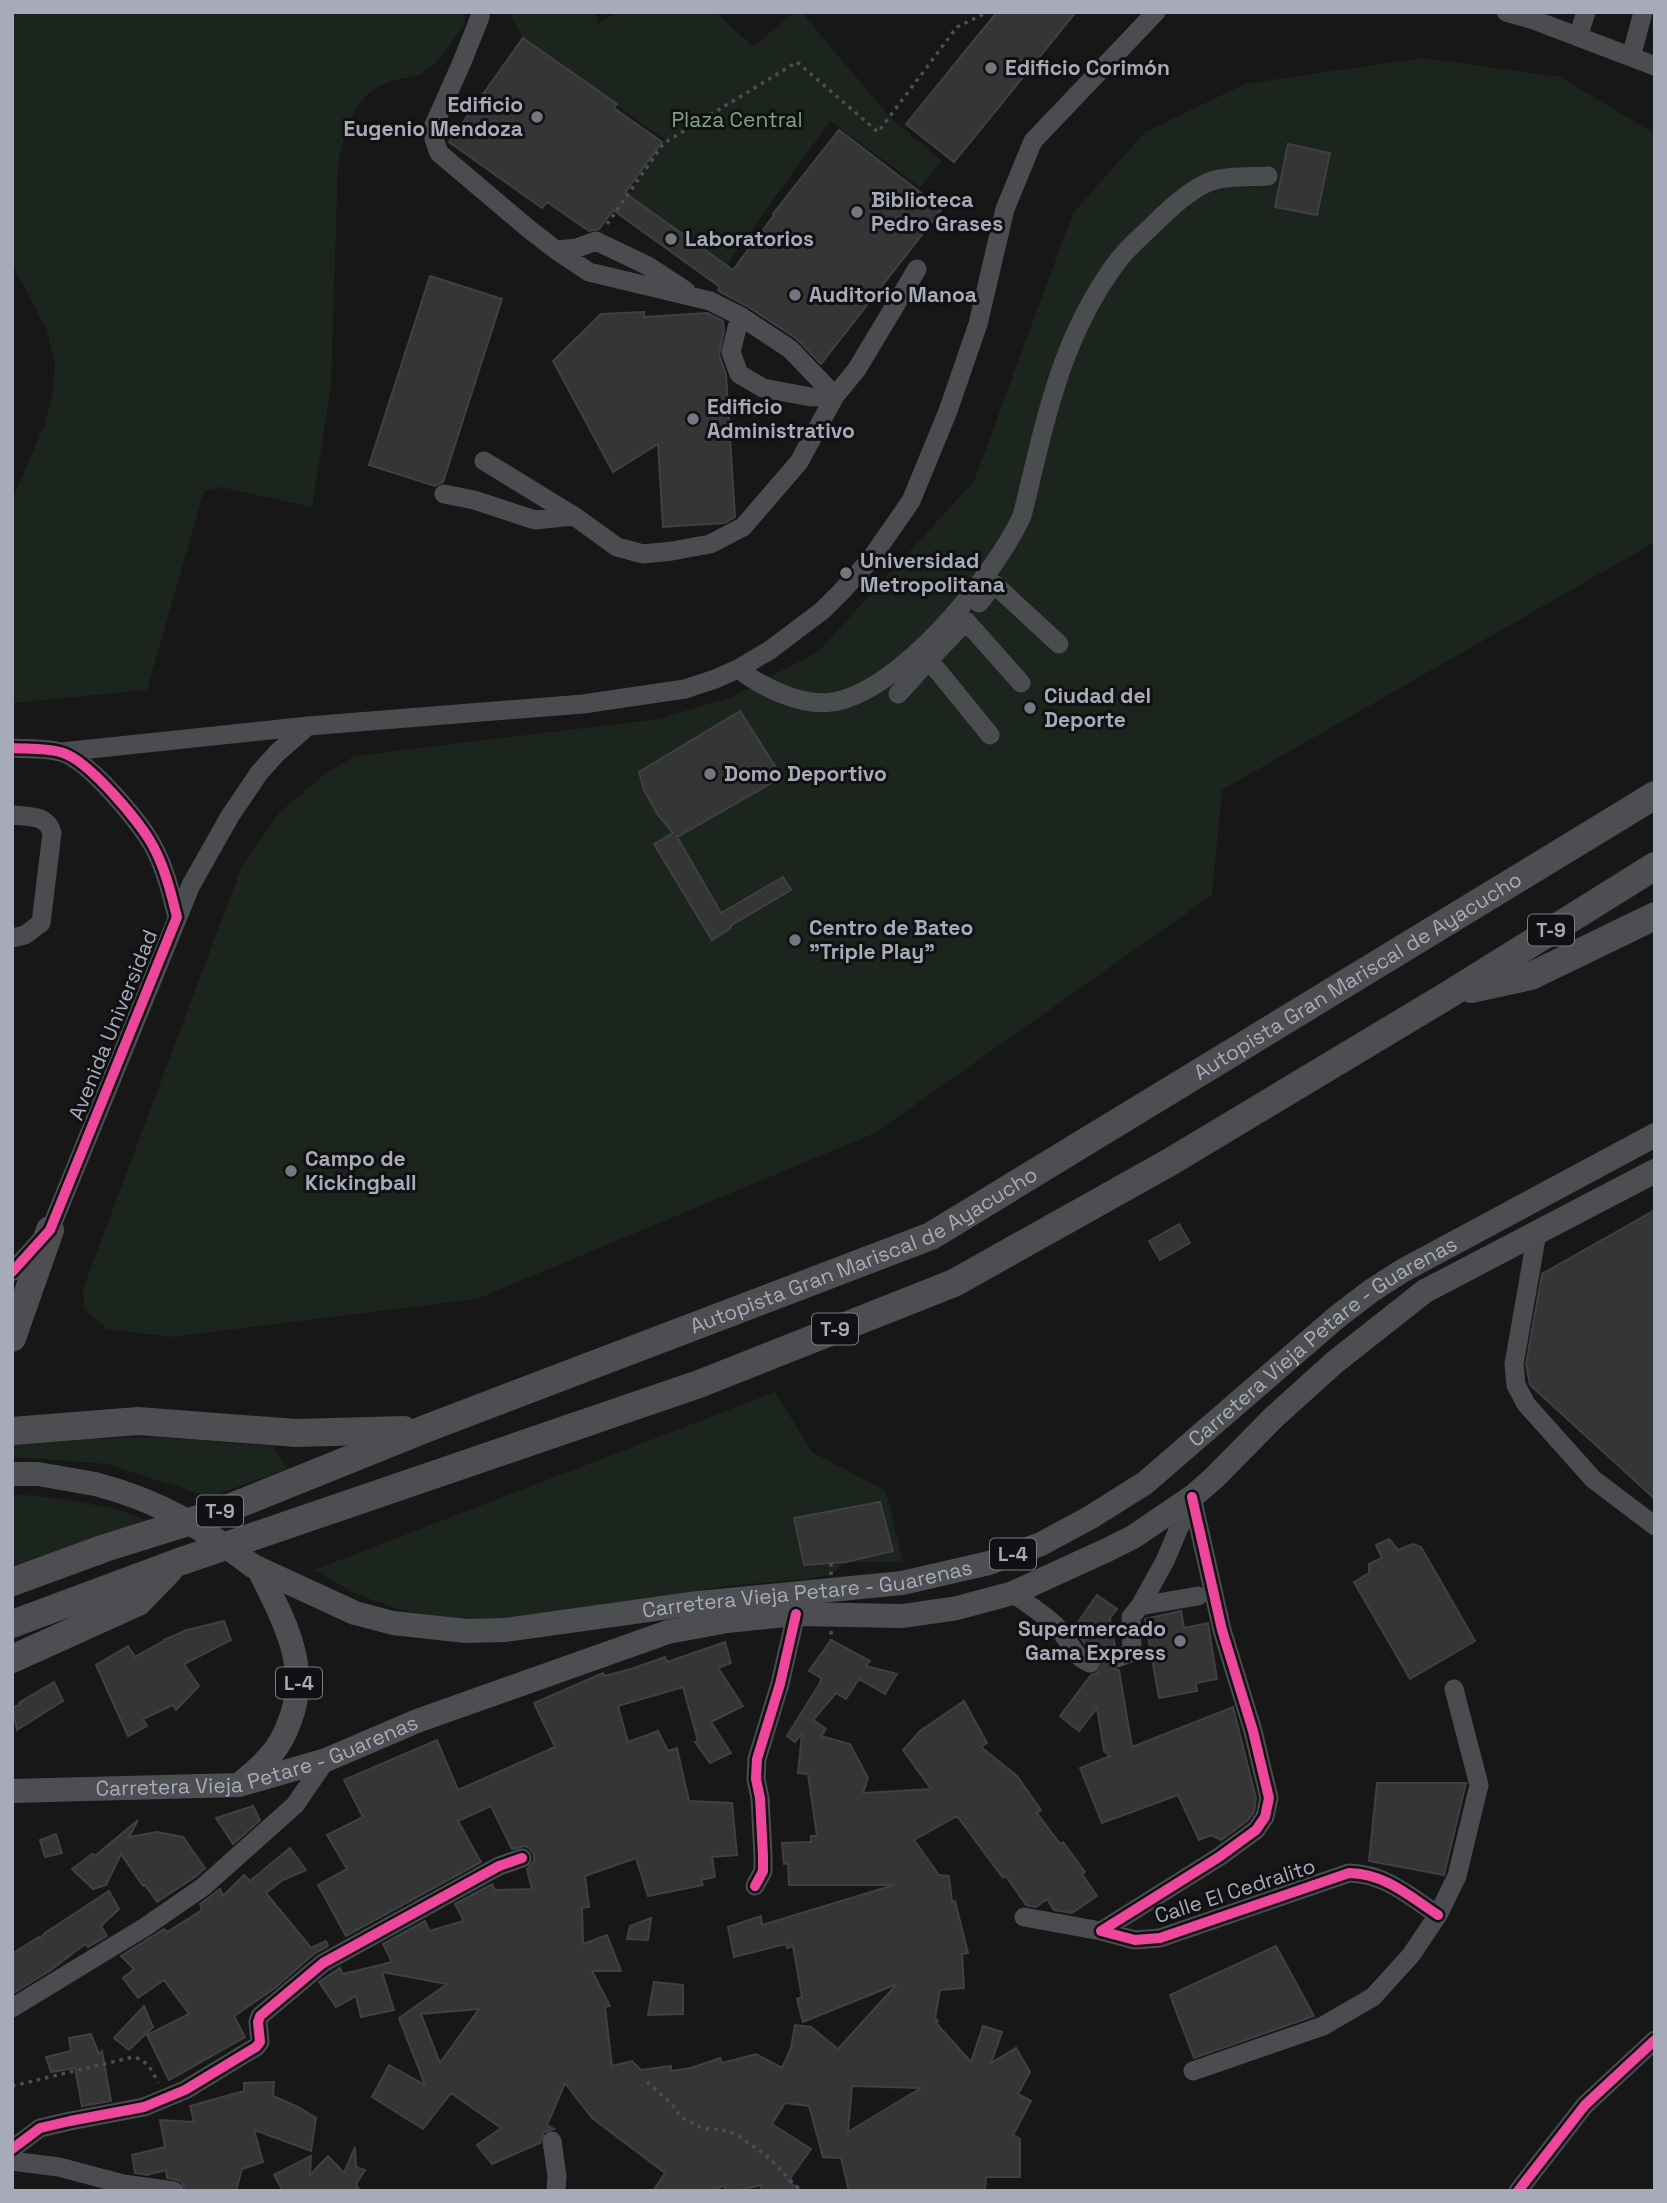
<svg xmlns="http://www.w3.org/2000/svg" width="1667" height="2203" font-family="'Space Grotesk',sans-serif">
<style>
.green{fill:#1c241e}
.building{fill:#353536;stroke:#3f4043;stroke-width:2;fill-rule:evenodd}
.lines{fill:none;stroke-linecap:round;stroke-linejoin:round}
.minor-tunnel{stroke:#343537;stroke-width:19;stroke-dasharray:19 10;stroke-linecap:butt}
.path{stroke:#4d4d52;stroke-width:3.5;stroke-dasharray:3.5 5;stroke-linecap:butt}
.minor{stroke:#4b4c50;stroke-width:19}
.major{stroke:#4d4e52;stroke-width:24}
.highway{stroke:#4d4d52;stroke-width:28}
.path-bridge{stroke:#4d4d52;stroke-width:3.5;stroke-dasharray:3.5 5;stroke-linecap:butt}
.major-bridge{stroke:#4d4e52;stroke-width:24}
.cycleway-casing{stroke:#111113;stroke-width:15}
.cycleway{stroke:#ed469a;stroke-width:10}
.poi-dot{fill:#757780;stroke:#111113;stroke-width:2.5}
.labels{text-anchor:middle;stroke-width:6;stroke-linejoin:round;paint-order:stroke}
.shield{fill:#111113;stroke:#7a7d87;stroke-width:2}
.shield-label{font-size:19px;font-weight:bold;fill:#a7abb9}
.poi-label{font-size:21px;font-weight:bold;fill:#a7abb9;stroke:#111113;text-anchor:start}
.park-label{font-size:21px;fill:#7da581;stroke:#111113}
.street-label{font-size:21px;fill:#a7abb9;stroke:#111113}
</style>
<rect width="100%" height="100%" fill="#171717"/>
<!-- green -->
<path class="green" d="M12 12H464L465 24C454 38 440 61 427 70 415 79 403 77 391 81 352 94 347 128 338 163L331 385 312 507 220 487 204 491 147 690 12 703V500L45 424 53 391 55 364 47 330 12 264Z
M509 12H595L598 24 617 12H719L718 14 753 47 794 12H804L807 19 889 116 942 161 920 187 830 121 726 266 628 196 664 139 523 38Z
M1423 58 1560 77 1655 134V542L1222 790 1212 895 875 1133 477 1299 170 1337 107 1329 84 1309 83 1289 242 866 280 812 325 774 355 756 658 719 732 697 819 651 974 481 1073 213 1145 132 1245 84Z
M775 1392 812 1452 886 1491 903 1562H847L831 1575 806 1579 718 1587 631 1604 492 1621 445 1618 400 1610 356 1594 314 1570Z
M154 1437 273 1446 287 1469 210 1497 107 1464 12 1457V1441Z
M12 1494 47 1497 113 1508 147 1520 12 1566Z"/>
<!-- building -->
<path class="building" d="M997 12H1076L954 162 906 124Z
M523 38 617 104 614 108 662 142 625 193 733 270 774 215 773 214 839 130 942 209 821 364 797 339 747 306 722 293 718 290 720 287 613 210 599 229 589 231 547 202 542 208 449 142Z
M1288 144 1330 153 1317 215 1275 207Z
M430 276 502 299 443 482 435 486 369 465Z
M644 312V317L707 313 723 321 724 331 719 355 726 374 735 517 725 523 663 527 658 444 613 472 553 361 601 314Z
M740 711 782 777 677 837 676 835 721 913 783 877 791 890 730 926 731 928 712 940 654 844 673 833 658 815 644 790 639 772Z
M1655 1210V1499L1530 1385 1526 1364 1542 1274Z
M1179 1224 1190 1243 1160 1260 1149 1241Z
M880 1502 893 1551 846 1562 804 1565 794 1518Z
M1389 1539 1398 1550 1413 1544 1421 1547 1475 1641 1410 1679 1354 1582 1369 1573V1564L1382 1558 1376 1545Z
M1097 1595 1117 1609 1110 1618 1115 1646 1107 1651 1105 1662 1110 1668 1119 1670 1132 1747 1233 1707 1256 1798 1254 1812 1247 1821 1221 1840 1211 1835 1199 1840 1178 1795 1102 1823 1080 1768 1110 1756 1104 1751 1097 1708 1079 1731 1060 1716 1091 1675 1097 1673 1101 1668 1102 1661 1100 1656 1087 1647 1074 1628Z
M1181 1611 1184 1628 1208 1623 1217 1679 1196 1683 1197 1691 1159 1698 1145 1619Z
M224 1621 231 1640 184 1664 199 1686 176 1710 173 1705 143 1719 147 1726 128 1736 96 1665 128 1646 135 1657 164 1641V1640L187 1630Z
M831 1640 870 1661 866 1666 897 1674 885 1694 859 1679 846 1699 836 1693 813 1720 826 1729 821 1736 850 1744 868 1778 863 1793 931 1789 903 1750 920 1731 964 1701 987 1743 981 1747 1017 1776 1041 1810 1037 1813 1060 1844 1063 1842 1085 1872 1082 1874 1097 1896 1072 1913 1054 1910 1047 1899 1036 1907 1026 1905 1006 1876 1003 1878 957 1816 914 1840 939 1875 949 1876 952 1902 955 1901 968 1953 962 1954 964 1988 940 1990 935 2018 938 2021 936 2023 971 2062 983 2026 1002 2032 991 2063 1016 2048 1030 2072 1018 2094 1031 2101 1013 2135 1020 2139V2177H986L985 2191H849L841 2158 823 2157 809 2106 785 2103 772 2124 811 2149 788 2181 802 2191H760L762 2185 734 2191H726L725 2186 706 2191H653L665 2173 592 2118 565 2083 547 2125 554 2129 544 2132 540 2143 492 2164 477 2145 501 2128 451 2093 423 2129 372 2097 389 2065 425 2085 399 2018 447 1984 382 1972 394 2010 361 2017 356 1996 336 2007 319 1982 340 1968 343 1974 392 1962 383 1944 425 1921 429 1931 464 1921 455 1904 492 1884 495 1890 532 1889 527 1869 534 1861V1855L530 1849 525 1846 512 1849 491 1806 458 1821 481 1862 346 1936 318 1885 347 1869 327 1835 363 1817 344 1780 437 1740 458 1790 555 1747 534 1703 603 1673 604 1676 631 1669 665 1657 667 1662 725 1642 731 1663 718 1668 743 1706 711 1722 731 1753 710 1763 695 1742 698 1741 683 1687 618 1706 628 1742 658 1731 668 1751 677 1748 689 1801 732 1803 737 1855 712 1857 715 1877 701 1880 703 1885 648 1896 636 1858 585 1876 589 1907 582 1908 583 1944 607 1935 621 1971H592L610 2006 605 2007 612 2066 632 2061 641 2070 671 2066V2071L691 2068 720 2058 722 2063 756 2054 782 2068 791 2048 795 2025 811 2027 838 2049 897 1984 803 2022 797 1999 802 1997 793 1946 787 1948 786 1944 734 1957 728 1927 761 1916 762 1925 894 1885H789L788 1863 784 1864 782 1843 811 1842V1836H817L808 1774 798 1773 802 1733 795 1742 787 1736 820 1683 821 1678 809 1671ZM479 2009 440 2063 421 2014ZM852 2086 921 2088 848 2132Z
M54 1682 63 1701 17 1730 12 1707 20 1705 19 1703Z
M1377 1783H1466L1444 1875 1369 1861Z
M253 1806 260 1820 233 1844 216 1818Z
M138 1820 129 1837 157 1832 183 1837 205 1868 195 1877 157 1902 145 1885 143 1886 121 1854 106 1885 93 1889 72 1869 92 1854 96 1855Z
M56 1834 62 1853 45 1857 40 1840Z
M290 1848 306 1870 283 1880 266 1893 311 1948 326 1941 328 1946 315 1953 275 1988 234 2016 245 2037 169 2080 147 2035 189 2014 164 1980 138 1998 123 1978 134 1969 121 1956 164 1929 167 1932 202 1910 200 1904 220 1889 223 1896 244 1875 250 1881Z
M109 1891 119 1909 101 1926 107 1936 88 1947 85 1944 51 1970 12 1994V1954L39 1937 40 1939 45 1933Z
M651 1918 648 1940 627 1939 630 1926Z
M1276 1946 1314 2016 1194 2058 1170 1995Z
M654 1982 683 1985V2014L648 2015Z
M144 2006 153 2027 129 2050 114 2038Z
M91 2034 99 2054 102 2051 111 2101 82 2106 75 2068 51 2072 46 2057 71 2051 69 2038Z
M274 2082 273 2096 298 2107 316 2118 311 2151 254 2130 263 2162 242 2169 236 2191H186L181 2181 167 2178 166 2170 147 2175 135 2173 132 2155 165 2147 160 2120 194 2122 190 2106 244 2091V2083Z
M355 2147 356 2167 365 2170 356 2184 360 2191H283L274 2175 311 2156 310 2175 328 2156 344 2173Z"/>
<g class="lines">
<!-- minor-tunnel -->
<path class="minor-tunnel" d="M1090 1663 1117 1658"/>
<!-- path -->
<path class="path" d="M607 224 664 143 797 62 878 132 957 27 988 12
M647 2082 672 2104 681 2117 702 2128 729 2131 740 2137 767 2156 801 2191
M12 2086 133 2057C147 2060 152 2070 158 2083"/>
<!-- minor -->
<path class="minor" d="M480 12V17L462 62 434 125V139L439 153 530 230 556 250 589 272 710 301 740 316 790 349 835 396 811 397 763 388 739 374 731 352 740 316
M1506 12 1534 20 1655 66
M1578 37 1586 12
M1631 57 1643 12
M556 250 577 248 596 241 648 266 686 291
M484 461 574 516 617 547 643 554 672 551 710 544 743 527 799 462 835 396 857 369 917 269
M444 494 474 500 535 520 574 516
M979 603 994 584 1059 644
M929 660 966 621 1021 683
M738 669C762 687 802 707 832 702 900 692 994 576 1022 516 1045 424 1059 340 1117 262 1127 248 1142 236 1154 224 1168 210 1195 185 1215 180 1231 176 1251 177 1268 176
M898 694 929 660 990 735
M12 748C28 749 45 748 60 752 87 758 140 822 153 846 165 868 171 893 177 917
M62 752 308 726 583 704 685 689 715 679 738 669 770 650 823 610 841 592 870 560 911 501 948 411 978 324 1005 209 1033 141 1156 12
M12 815C28 817 47 814 52 833L41 923 25 935 12 938
M1537 1233 1514 1364 1516 1385 1526 1404 1593 1479 1655 1526
M12 1272 50 1230 191 885 230 816 259 773 277 753 308 726
M1192 1497 1222 1630 1253 1731 1269 1798 1265 1817 1256 1830 1219 1857 1101 1931 1135 1940 1160 1938 1349 1873C1386 1874 1409 1896 1438 1915
M1013 1593C1027 1604 1044 1614 1057 1627 1070 1639 1071 1656 1090 1663
M1140 1606 1198 1596
M1117 1658 1130 1653 1132 1649 1131 1617 1140 1606 1165 1561 1192 1497
M755 1886 763 1871V1856L760 1798 756 1779 757 1759 780 1684 796 1614
M1024 1917 1101 1931
M12 2008 145 1927 203 1887 295 1805 326 1760
M1193 2071 1323 2026 1373 1997 1411 1955 1438 1915 1457 1876 1479 1785 1454 1689
M552 2141 557 2176 556 2191
M12 2149 40 2128 70 2121 144 2107 185 2090 256 2047 260 2042 258 2022 260 2016 323 1963 499 1866 522 1858
M12 2161 59 2167 123 2184 174 2191
M1518 2191 1585 2105 1655 2040"/>
<!-- major -->
<g class="major">
<path d="M12 1474H38L95 1484"/>
<path id="s1" d="M253 1566 355 1613 393 1623 466 1631 505 1630 698 1603 902 1583 989 1563 1041 1544 1091 1517 1145 1483 1337 1317 1371 1291 1402 1271 1655 1135"/>
<path d="M242 1782C252 1774 262 1765 270 1756 278 1747 285 1734 289 1723 312 1668 283 1619 259 1570"/>
<path id="s2" d="M12 1791 239 1785 326 1760 417 1721 668 1632 727 1621 796 1614 902 1616 957 1608 1013 1593 1107 1550 1133 1537 1192 1497 1214 1478 1274 1417 1335 1362 1425 1291 1655 1171"/>
</g>
<!-- highway -->
<g class="highway">
<path d="M1471 989 1531 976 1655 916"/>
<path d="M12 1338 50 1230"/>
<path d="M12 1431 138 1421 296 1433 404 1430"/>
<path id="s3" d="M12 1582 105 1548 214 1514 425 1429 931 1236 1655 795"/>
<path d="M12 1624 176 1563 699 1384 954 1283 1170 1162 1448 995 1655 866"/>
<path d="M12 1659 138 1602 169 1570"/>
</g>
<!-- path-bridge -->
<path class="path-bridge" d="M831 1563V1640"/>
<!-- major-bridge -->
<path class="major-bridge" d="M95 1484C161 1501 199 1526 253 1566"/>
<!-- cycleway casing -->
<g class="cycleway-casing">
<path id="cycleway" d="M12 748C28 749 45 748 60 752 87 758 140 822 153 846 165 868 171 893 177 917L50 1230 12 1272
M1192 1497 1222 1630 1253 1731 1269 1798 1265 1817 1256 1830 1219 1857 1101 1931 1135 1940 1160 1938 1349 1873C1386 1874 1409 1896 1438 1915
M755 1886 763 1871V1856L760 1798 756 1779 757 1759 780 1684 796 1614
M12 2149 40 2128 70 2121 144 2107 185 2090 256 2047 260 2042 258 2022 260 2016 323 1963 499 1866 522 1858
M1518 2191 1585 2105 1655 2040"/>
</g>
<!-- cycleway -->
<use href="#cycleway" class="cycleway"/>
</g>
<!-- markers -->
<g class="poi-dot">
<circle cx="991" cy="68" r="7"/>
<circle cx="537" cy="117" r="7"/>
<circle cx="857" cy="212" r="7"/>
<circle cx="671" cy="239" r="7"/>
<circle cx="795" cy="295" r="7"/>
<circle cx="693" cy="419" r="7"/>
<circle cx="846" cy="573" r="7"/>
<circle cx="1030" cy="708" r="7"/>
<circle cx="710" cy="774" r="7"/>
<circle cx="795" cy="940" r="7"/>
<circle cx="291" cy="1171" r="7"/>
<circle cx="1180" cy="1641" r="7"/>
</g>
<g class="labels">
<!-- shield labels -->
<g class="shield">
<rect x="1528" y="914.5" width="46" height="31" rx="5"/>
<rect x="812" y="1313.5" width="46" height="31" rx="5"/>
<rect x="197" y="1495.5" width="46" height="31" rx="5"/>
<rect x="990" y="1538.5" width="46" height="31" rx="5"/>
<rect x="276" y="1667.5" width="46" height="31" rx="5"/>
</g>
<g class="shield-label">
<text x="1551" y="937">T-9</text>
<text x="835" y="1336">T-9</text>
<text x="220" y="1518">T-9</text>
<text x="1013" y="1561">L-4</text>
<text x="299" y="1690">L-4</text>
</g>
<!-- poi labels -->
<g class="poi-label">
<text x="1005" y="75">Edificio Corimón</text>
<text x="523" y="112" text-anchor="end">Edificio<tspan x="523" dy="24">Eugenio Mendoza</tspan></text>
<text x="871" y="207">Biblioteca<tspan x="871" dy="24">Pedro Grases</tspan></text>
<text x="685" y="246">Laboratorios</text>
<text x="809" y="302">Auditorio Manoa</text>
<text x="707" y="414">Edificio<tspan x="707" dy="24">Administrativo</tspan></text>
<text x="860" y="568">Universidad<tspan x="860" dy="24">Metropolitana</tspan></text>
<text x="1044" y="703">Ciudad del<tspan x="1044" dy="24">Deporte</tspan></text>
<text x="724" y="781">Domo Deportivo</text>
<text x="809" y="935">Centro de Bateo<tspan x="809" dy="24">"Triple Play"</tspan></text>
<text x="305" y="1166">Campo de<tspan x="305" dy="24">Kickingball</tspan></text>
<text x="1166" y="1636" text-anchor="end">Supermercado<tspan x="1166" dy="24">Gama Express</tspan></text>
</g>
<!-- park labels -->
<g class="park-label">
<text x="737" y="127">Plaza Central</text>
</g>
<!-- street labels -->
<g class="street-label">
<text dy="7" stroke="none"><textPath href="#s3" startOffset="1482">Autopista Gran Mariscal de Ayacucho</textPath></text>
<text transform="translate(113 1025) rotate(-68)" y="7">Avenida Universidad</text>
<text dy="7" stroke="none"><textPath href="#s3" startOffset="915">Autopista Gran Mariscal de Ayacucho</textPath></text>
<text dy="7" stroke="none"><textPath href="#s1" startOffset="1157">Carretera Vieja Petare - Guarenas</textPath></text>
<text dy="7" stroke="none"><textPath href="#s1" startOffset="569">Carretera Vieja Petare - Guarenas</textPath></text>
<text dy="7" stroke="none"><textPath href="#s2" startOffset="250">Carretera Vieja Petare - Guarenas</textPath></text>
<text transform="translate(1235 1891) rotate(-18)" y="7">Calle El Cedralito</text>
</g>
</g>
<!-- border -->
<rect width="1667" height="2203" fill="none" stroke="#a7abb9" stroke-width="28"/>
</svg>
